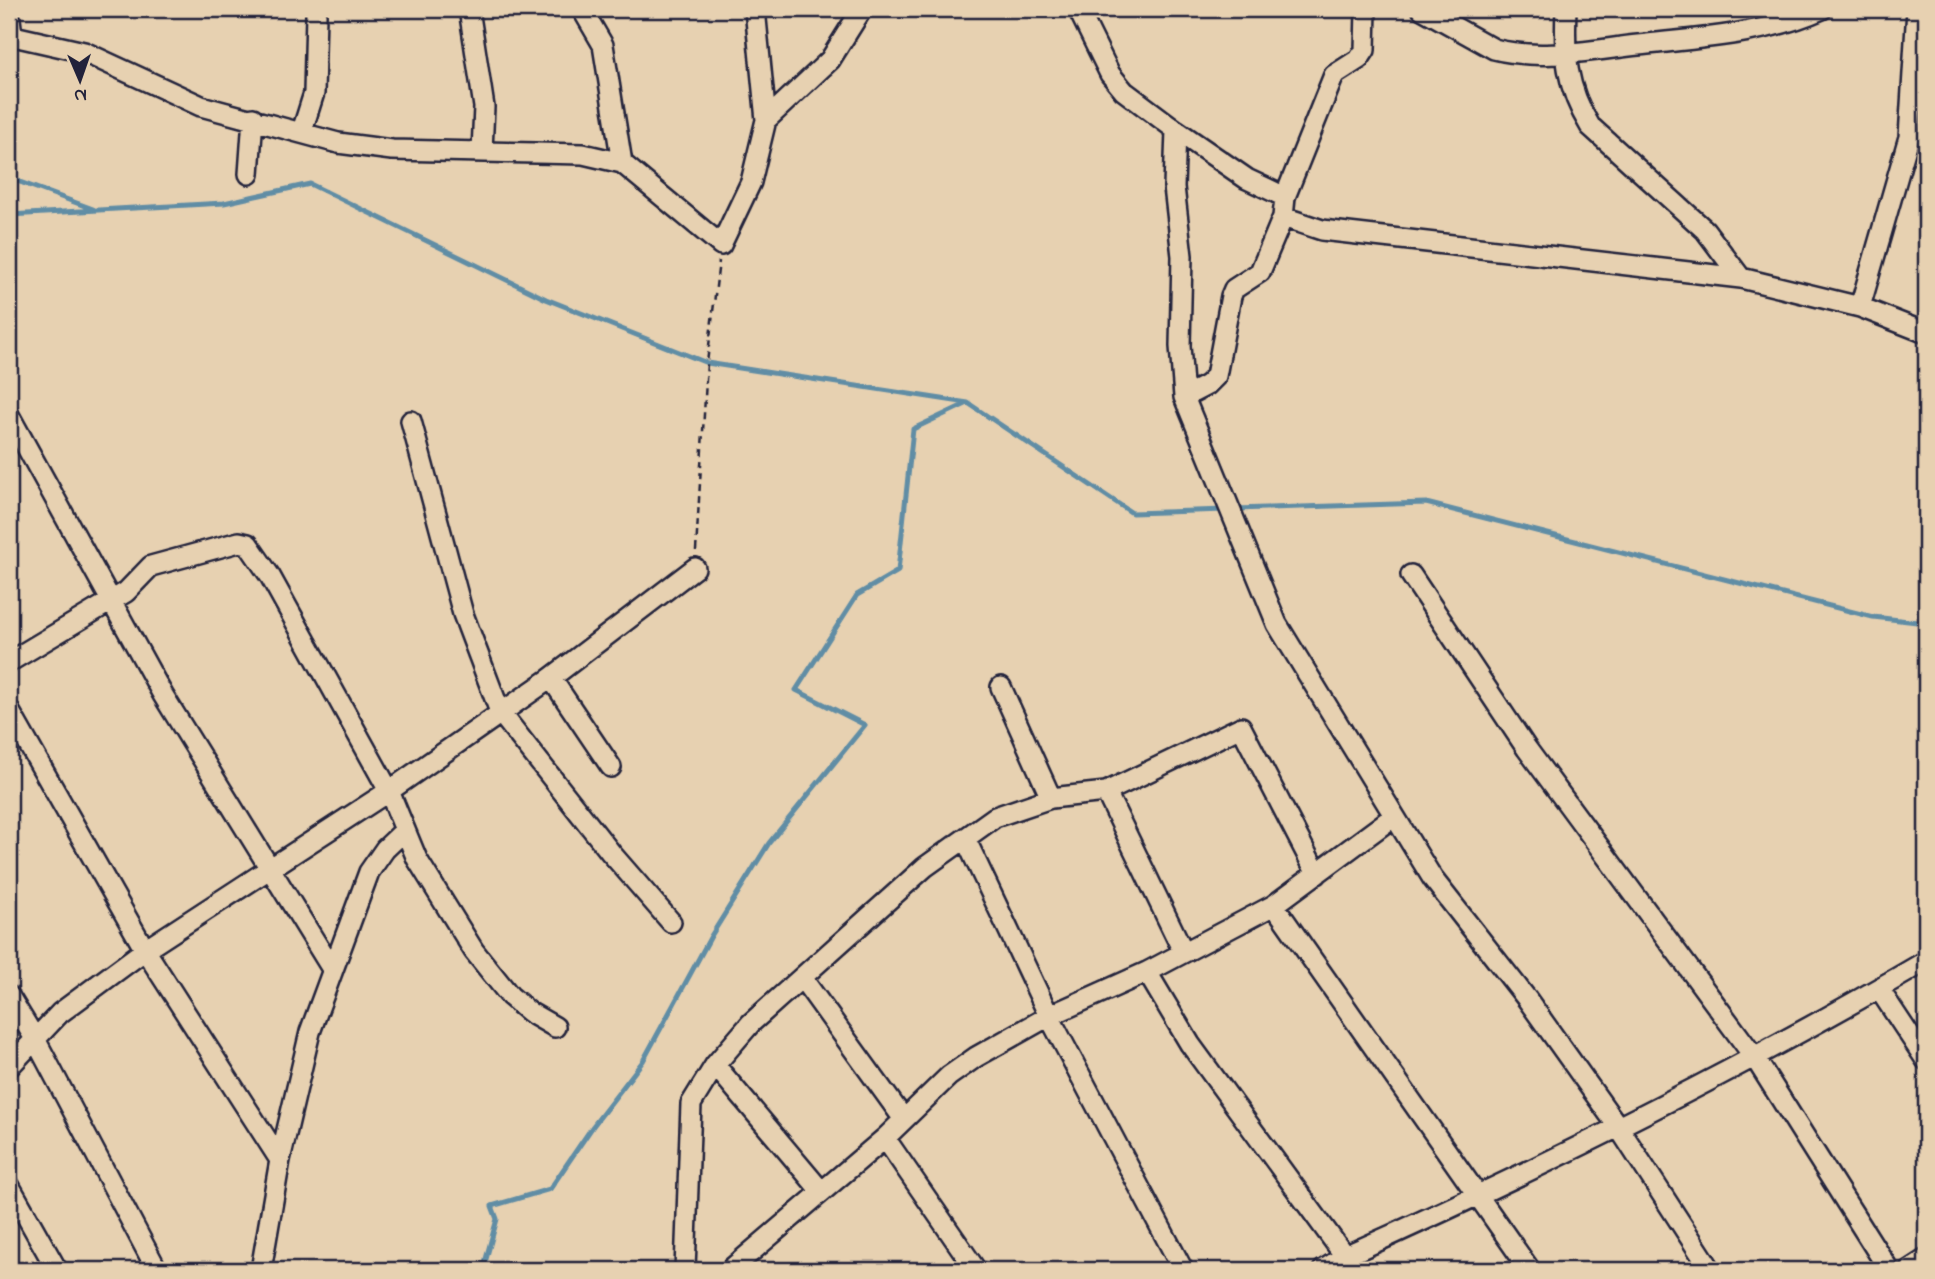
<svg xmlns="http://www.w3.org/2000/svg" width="1935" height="1279" font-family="'Indie Flower',sans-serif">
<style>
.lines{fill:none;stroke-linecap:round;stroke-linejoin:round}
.stream{stroke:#608da5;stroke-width:5}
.minor-casing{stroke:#22223b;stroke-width:24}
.path{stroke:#22223b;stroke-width:2.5;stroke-dasharray:7 5;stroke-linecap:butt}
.minor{stroke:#e7d1b1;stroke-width:19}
</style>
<rect width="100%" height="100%" fill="#e7d1b1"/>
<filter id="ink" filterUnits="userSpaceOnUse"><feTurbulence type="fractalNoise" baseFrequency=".0143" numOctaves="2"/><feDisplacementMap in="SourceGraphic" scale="14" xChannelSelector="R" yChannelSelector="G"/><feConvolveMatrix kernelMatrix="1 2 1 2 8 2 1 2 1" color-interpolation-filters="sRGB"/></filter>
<g filter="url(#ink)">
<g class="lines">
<!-- stream -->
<path class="stream" d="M9 178 93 209
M9 215 224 203 310 184 546 299 707 363 968 403 1132 513 1226 510
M1236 509 1426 503 1873 617 1926 623
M483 1270 497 1219 492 1206 550 1189 593 1126 643 1061 711 936 769 843 865 725 796 690 857 595 898 571 913 429 968 403"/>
<!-- minor casing -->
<g class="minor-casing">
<path id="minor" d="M469 9 484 107 482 151
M582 9 603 45 622 163 721 245 751 182 766 120 830 60 862 9
M755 9 766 120
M1078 9 1110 74 1124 91 1176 130 1174 187 1182 256 1180 346 1184 397 1277 624 1433 879 1527 999 1619 1128 1711 1270
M1422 9 1494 49C1540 61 1592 50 1638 45 1700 38 1764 35 1822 9
M1566 9C1564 54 1566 87 1590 126L1705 230 1741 278 1860 307 1926 333
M9 11 12 35
M9 35 84 52 201 106 338 143 392 150 583 154 622 163
M1176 130 1247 179 1285 197 1283 217 1322 230 1741 278
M302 131 314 93 316 14
M249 174 253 118
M1285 197 1334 75 1359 59 1365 50 1366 9
M1860 307 1909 137 1917 9
M1184 397 1207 385 1216 376 1231 296 1234 289 1260 272 1283 217
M9 415 163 695 332 969
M411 421 463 614 500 712 611 853 671 922
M1411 575 1527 749 1755 1058 1889 1270
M9 662 126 592 151 566 239 542 248 544 270 576 389 791 417 859 474 951 510 996 529 1012 555 1027
M551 678 611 767
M1001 687 1051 798
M9 710 145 950 280 1160
M1106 792 1183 951
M966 840 1049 1016 1183 1270
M1274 905 1530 1270
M1147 972 1190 1044 1355 1270
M802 978 903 1118
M1879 989 1926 1060
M9 996 34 1037 157 1270
M715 1065 821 1191
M9 1067 60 1013 145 950 389 791 551 678 695 568
M885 1138 976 1270
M9 1185 57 1270
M261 1270 280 1160 310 1032 369 872 385 849 403 832
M685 1270 691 1104 715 1065 751 1023 925 867 995 817 1051 798 1106 792 1241 727 1317 874
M730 1270 885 1138 949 1076 976 1057 1049 1016 1147 972 1274 905 1393 817
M1323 1270 1345 1256C1544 1167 1738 1071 1926 961
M1909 1270 1926 1259"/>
</g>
<!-- path -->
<path class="path" d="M696 551 707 363 719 261"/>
<!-- minor -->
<use href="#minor" class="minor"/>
</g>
</g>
<!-- margin -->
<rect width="1935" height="1279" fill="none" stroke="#e7d1b1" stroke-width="35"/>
<rect x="18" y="18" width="1900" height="1244" fill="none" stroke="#22223b" stroke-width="2.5" filter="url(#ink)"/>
<!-- north arrow -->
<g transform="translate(80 80) rotate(178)" stroke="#e7d1b1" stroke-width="5" paint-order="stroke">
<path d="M0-5L12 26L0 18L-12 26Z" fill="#22223b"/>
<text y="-10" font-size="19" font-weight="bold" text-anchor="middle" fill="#22223b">N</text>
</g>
</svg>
